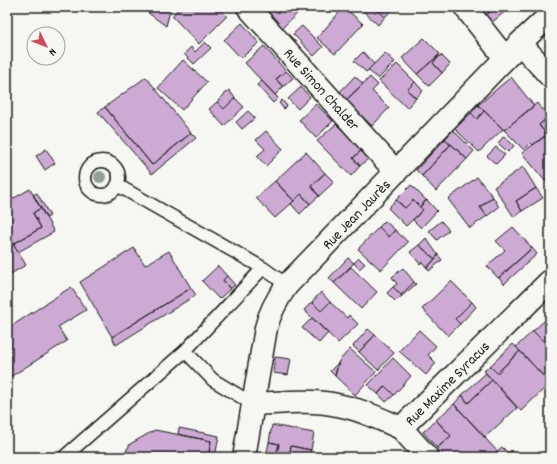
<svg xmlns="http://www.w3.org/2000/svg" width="557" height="464" font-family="Dekko,sans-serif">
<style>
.building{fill:#ccaad4;stroke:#1c1c1c}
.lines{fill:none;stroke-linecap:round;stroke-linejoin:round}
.lane-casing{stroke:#1c1c1c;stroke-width:15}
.street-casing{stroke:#1c1c1c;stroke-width:25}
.lane{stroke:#f6f6f2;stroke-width:12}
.street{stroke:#f6f6f2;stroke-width:22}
.tree{fill:#94a096}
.labels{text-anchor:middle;stroke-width:3.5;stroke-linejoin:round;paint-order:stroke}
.street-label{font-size:15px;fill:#1c1c1c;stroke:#f6f6f2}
</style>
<rect width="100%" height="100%" fill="#f6f6f2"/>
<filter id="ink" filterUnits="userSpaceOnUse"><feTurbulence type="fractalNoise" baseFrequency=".025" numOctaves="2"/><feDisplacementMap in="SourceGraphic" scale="8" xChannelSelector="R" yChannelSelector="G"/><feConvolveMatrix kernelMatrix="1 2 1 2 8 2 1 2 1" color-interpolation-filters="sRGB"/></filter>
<g filter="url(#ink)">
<!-- building -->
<path class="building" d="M140 7H171L166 26Z
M181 7H218L227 16 199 44 172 16Z
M266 7H304L281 29 262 11Z
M344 7 363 24 335 54 317 38Z
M359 7H380L378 10 385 17 378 25Z
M380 7H395L385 17 378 10Z
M473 7H495L482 19Z
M495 7H510L488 26 482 19Z
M242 23 259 43 241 58 224 40Z
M302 26 323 47 314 56 293 34Z
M424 38 440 54 417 74 402 58Z
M205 42 211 48 194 64 184 54 191 47 195 52Z
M264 46 286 71 276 79 283 87 275 95 245 63Z
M363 52 374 64 366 72 354 61Z
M385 53 395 62 378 79 368 70Z
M440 54 433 63 442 73 429 86 417 74Z
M441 55 450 64 442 73 433 63Z
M183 60 207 82 182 110 158 88Z
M397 64 415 82 407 90 416 98 407 108 379 81Z
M286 71 293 78 283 87 276 79Z
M355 76 363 84 344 102 337 95Z
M146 77 191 133 152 165 105 107Z
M370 77 378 85 372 91 389 108 372 126 355 109 352 110 344 102Z
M511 77 534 106 504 130 478 105Z
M262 81 278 98 273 103 257 85Z
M415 82 423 91 416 98 407 90Z
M301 87 310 97 298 109 288 99Z
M229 90 235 98 224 109 217 102Z
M235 98 244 107 224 126 209 109 217 102 224 109Z
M282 100 287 106 284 109 279 103Z
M537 103 548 117 539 125 547 135 533 145 531 143 524 150 504 130Z
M316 104 333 121 316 138 299 120Z
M478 105 484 111 477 119 471 113Z
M105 107 152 165 191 133 196 138 152 174 98 112Z
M248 111 255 118 242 129 236 122Z
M484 111 503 129 479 152 455 129 471 113 477 119Z
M548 117 550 119V132L547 135 539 125Z
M336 124 362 150 353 158 360 166 351 176 317 141Z
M453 130 474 151 467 159 445 139Z
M266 131 283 149 266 166 257 156 265 149 256 140Z
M546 135 550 139V177L545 181 522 153Z
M504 136 514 146 508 152 498 143Z
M445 139 450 145 422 176 416 170Z
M451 144 467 159 436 191 422 176Z
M496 147 505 155 496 164 487 156Z
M46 149 55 163 45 170 36 156Z
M362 150 369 158 360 166 353 158Z
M306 152 325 173 311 186 319 196 310 204 301 194 294 201 275 181Z
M523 167 536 188 516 201 522 211 514 217 494 187Z
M325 173 334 182 319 196 311 186Z
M477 177 493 197 480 207 487 216 470 228 448 199Z
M275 181 294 201 275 218 256 198Z
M411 185 426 200 420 207 413 200 405 208 396 200Z
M536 188 543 198 522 211 516 201Z
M30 189 41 208 33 213 41 228 13 244 26 265 7 276V202Z
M37 193 50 216 46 218 33 195Z
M301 194 310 204 300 214 291 204Z
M493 197 499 207 487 216 480 207Z
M396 200 405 208 413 200 423 210 406 226 388 208Z
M427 200 437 211 421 228 413 220 423 210 420 207Z
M41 208 54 232 18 252 13 244 41 228 33 213Z
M385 221 395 230 389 237 379 227Z
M441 221 449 230 437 240 429 231Z
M379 227 389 237 395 230 408 242 381 270 358 249Z
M513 227 532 248 498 278 487 266 505 250 496 241Z
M426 238 438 255 435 259 419 245Z
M419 245 435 259 427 268 422 262 420 264 410 252Z
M134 248 145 265 169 251 191 288 112 337 80 282Z
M532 248 537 254 504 284 499 278Z
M438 255 442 260 429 271 427 268Z
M348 258 354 263 334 283 329 278Z
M359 258 365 264 359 269 354 263Z
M218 266 227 276 223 280 230 289 219 299 202 281Z
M351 267 377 292 361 309 334 283Z
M403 268 414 282 401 295 393 287 397 284 392 277Z
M227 276 235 285 230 289 223 280Z
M451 281 472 302 455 319 460 324 448 336 422 309Z
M414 282 416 284 402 296 401 295Z
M71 287 86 310 58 327 67 341 7 379V329Z
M393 287 402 296 395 301 387 293Z
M191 288 196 295 116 345 112 337Z
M321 292 330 302 321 311 312 302Z
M312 302 321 311 330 302 347 318 349 315 358 324 338 343 304 310Z
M472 302 476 307 460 324 455 319Z
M312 318 328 333 319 343 302 328Z
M544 321 550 327V338L545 343 533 331Z
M368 329 375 335 359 352 353 346Z
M419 330 436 346 428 355 436 363 426 375 399 351Z
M533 331 545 343 550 338 549 382 516 347Z
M375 335 394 353 378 370 359 352Z
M513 344 520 351 497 373 490 366Z
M350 349 376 372 355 395 335 376 339 361Z
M520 351 550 383 521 411 484 371 490 366 497 373Z
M275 357 291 359 288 375 273 373Z
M393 358 411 376 394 395 385 386 378 394 368 385Z
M338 363 335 376 330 371Z
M486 373 492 380 468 403 462 395Z
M492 380 517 408 485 437 454 404 462 395 468 403Z
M385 386 394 395 386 402 378 394Z
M454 404 497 451 491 457H445L437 448 451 436 436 420Z
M436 420 451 436 437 448 423 432Z
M272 425 314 433 311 450 291 446 289 457H276L279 444 269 442Z
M179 428 219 436 215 457H208L211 441 178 434Z
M155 430 211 441 208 457H123L130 444Z
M269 442 279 444 276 457H266Z
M291 446 311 450 309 457H289Z
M502 447 508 453 511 450 517 457H491Z"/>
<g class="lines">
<!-- lane casing -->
<g class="lane-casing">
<path id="lane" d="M85 178a17 17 0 1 1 34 0a17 17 0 1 1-34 0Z
M117 185 263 268 287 285
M185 351 213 380 253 404
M64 457 185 351 263 268"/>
</g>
<!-- street casing -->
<g class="street-casing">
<path id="street" d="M248 7 396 172
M465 7 505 58
M520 43 550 76
M253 404C281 403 310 399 337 405 360 409 380 419 401 428L550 281
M401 428 427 457
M244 457 266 328C270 311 277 299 287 285L520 43 550 15"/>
</g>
<!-- lane -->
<use href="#lane" class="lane"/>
<!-- street -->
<use href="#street" class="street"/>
</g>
<!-- trees -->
<circle class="tree" cx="100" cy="177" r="6"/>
</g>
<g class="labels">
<!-- street labels -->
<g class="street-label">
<text transform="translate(322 89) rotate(48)" y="5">Rue Simon Chalder</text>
<text transform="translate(356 214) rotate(-46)" y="5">Rue Jean Jaurès</text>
<text transform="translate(447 383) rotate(-45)" y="5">Rue Maxime Syracus</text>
</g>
</g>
<!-- margin -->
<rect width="557" height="464" fill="none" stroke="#f6f6f2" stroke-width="24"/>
<rect x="12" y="12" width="533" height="440" fill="none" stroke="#1c1c1c" stroke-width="1.5" filter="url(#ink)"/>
<!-- north arrow -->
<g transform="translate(46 46) rotate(133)"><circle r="19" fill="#f6f6f2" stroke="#9f9f9c"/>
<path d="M0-3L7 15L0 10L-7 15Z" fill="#d1495b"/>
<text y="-6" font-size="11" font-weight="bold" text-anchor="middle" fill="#1c1c1c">N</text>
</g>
</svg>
